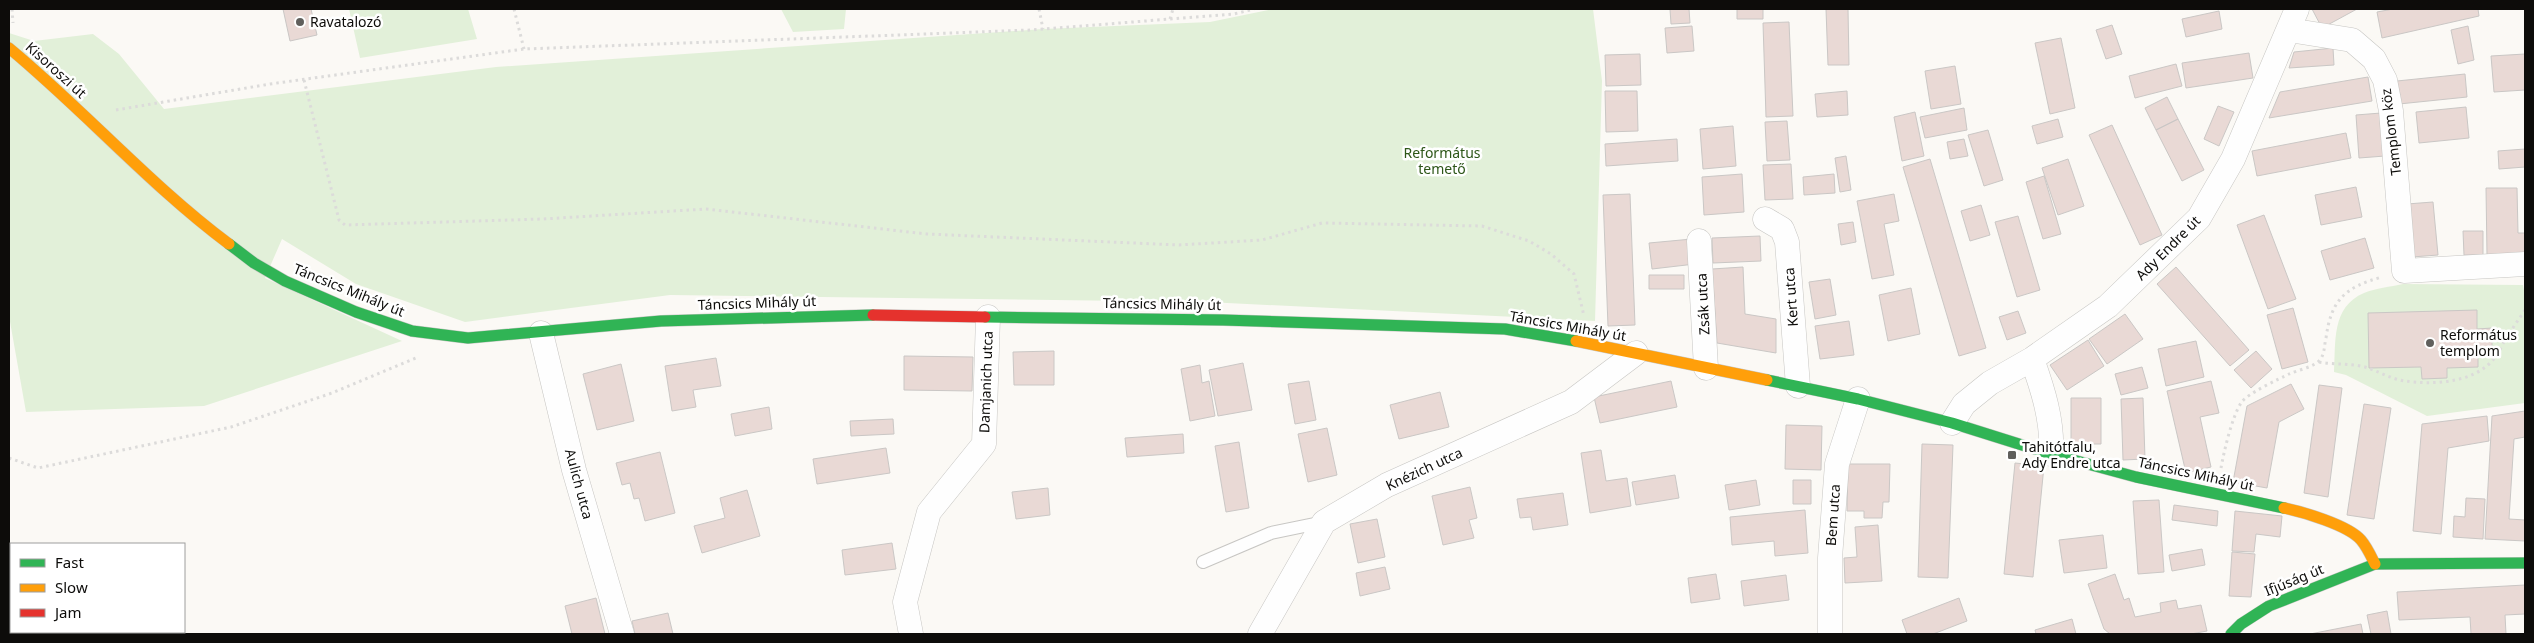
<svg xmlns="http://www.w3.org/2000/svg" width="2534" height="643" font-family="'Noto Sans',sans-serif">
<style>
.green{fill:#e2f0d9}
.building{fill:#e9d9d5;stroke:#cac7c5}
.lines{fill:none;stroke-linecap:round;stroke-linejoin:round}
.lane-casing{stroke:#c7c6c3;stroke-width:14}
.street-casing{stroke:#c7c6c3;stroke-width:25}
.fast-casing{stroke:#c7c6c3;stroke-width:12}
.slow-casing{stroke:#c7c6c3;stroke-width:12}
.jam-casing{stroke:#c7c6c3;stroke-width:12}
.path{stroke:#dcdbda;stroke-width:3;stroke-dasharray:2.5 4;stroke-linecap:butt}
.lane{stroke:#fefefe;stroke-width:12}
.street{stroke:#fefefe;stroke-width:24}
.fast{stroke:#30b455;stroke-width:11}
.slow{stroke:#ff9f0a;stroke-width:11}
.jam{stroke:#e5322d;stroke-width:11}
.poi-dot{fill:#605f5c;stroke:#fff;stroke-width:2}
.labels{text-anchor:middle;stroke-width:5;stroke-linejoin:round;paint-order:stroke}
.poi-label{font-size:14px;fill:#0d0c0a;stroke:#fff;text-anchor:start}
.street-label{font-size:14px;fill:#0d0c0a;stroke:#fff}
.park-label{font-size:14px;fill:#2d5618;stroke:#fff}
</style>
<rect width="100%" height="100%" fill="#fbf9f5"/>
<!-- green -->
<path class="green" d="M349 9H468L477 39 360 58Z
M781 9H846L844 29 793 32Z
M1273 9H1593L1602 81 1595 321 1207 302 670 295 465 322 356 284 282 239 265 278 402 341 204 406 26 412 9 316V33L34 41 93 34 119 54 164 109 496 67 1043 29 1210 22Z
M2403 284 2523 285 2525 296V403L2427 416 2346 375 2334 372C2336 342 2331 307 2364 293 2376 288 2390 287 2403 284Z"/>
<!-- building -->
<path class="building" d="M283 9H311L317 35 290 41Z
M1670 9H1689L1690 23 1671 24Z
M1737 9H1763V19H1737Z
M1826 9H1848L1849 65H1828Z
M2312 9H2357L2322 28Z
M2393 9H2478L2479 16 2382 38 2377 12Z
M2219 11 2222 29 2186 37 2182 19Z
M1789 22 1793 116 1766 117 1763 23Z
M2112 25 2122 54 2106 59 2096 30Z
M1692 26 1694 51 1667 53 1665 28Z
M2468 26 2474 60 2458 64 2451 30Z
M2061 38 2075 108 2050 114 2035 43Z
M2333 48 2334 65 2289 68 2294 52Z
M2249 53 2253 78 2186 88 2182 63Z
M1640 54 1641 85 1606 86 1605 55Z
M2525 54V90L2494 92 2491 56Z
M2176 64 2182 86 2135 98 2129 76Z
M1955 66 1961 104 1931 109 1925 71Z
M2465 74 2467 97 2399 104 2397 81Z
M2368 77 2372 101 2269 118 2280 92Z
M1605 91H1637L1638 131 1606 132Z
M1847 91 1848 115 1817 117 1815 94Z
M2167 97 2178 119 2156 130 2145 108Z
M2218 106 2234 112 2219 146 2204 139Z
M2466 107 2469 138 2419 143 2416 112Z
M1964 108 1967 130 1925 138 1920 117Z
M1915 112 1924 156 1902 161 1894 117Z
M2381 113 2385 156 2359 158 2356 115Z
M2058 119 2063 137 2037 144 2032 126Z
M2178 119 2204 170 2182 181 2156 130Z
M1787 121 1790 160 1767 161 1765 122Z
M2112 125 2162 235 2140 245 2089 135Z
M1733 126 1736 166 1703 169 1700 129Z
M1988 130 2003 180 1984 186 1968 135Z
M2346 133 2351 158 2257 176 2252 151Z
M1677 139 1678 161 1606 166 1605 144Z
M1964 139 1968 156 1950 159 1947 142Z
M2525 149V167L2499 169 2498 151Z
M1846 156 1851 190 1840 192 1835 158Z
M1930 159 1986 348 1959 356 1903 167Z
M2068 159 2084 206 2058 215 2042 168Z
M1791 164 1793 199 1765 200 1763 165Z
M1742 174 1744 212 1704 215 1702 177Z
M1834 174 1835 193 1804 195 1803 177Z
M2044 176 2061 234 2043 239 2026 182Z
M2356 187 2362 217 2321 225 2315 195Z
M2486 188H2517L2518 233H2525V254L2487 255Z
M1630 194 1635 325 1608 326 1603 195Z
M1894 194 1899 221 1884 224 1894 275 1872 279 1857 201Z
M2433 202 2438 255 2412 257 2407 204Z
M1981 205 1990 235 1970 241 1961 211Z
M2264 215 2296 299 2268 309 2237 225Z
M2018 216 2040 290 2017 297 1995 222Z
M1853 222 1856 242 1841 245 1838 224Z
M2463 231H2483V255H2464Z
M1760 236 1761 261 1713 263 1712 238Z
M2365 238 2374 268 2330 280 2321 251Z
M1692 239 1695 264 1652 269 1649 243Z
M1743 267 1745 314 1776 319V353L1717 343 1712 269Z
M2176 267 2249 350 2230 366 2157 284Z
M1649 275H1684V289H1649Z
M1830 279 1836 315 1815 319 1809 282Z
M1911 288 1920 334 1888 341 1879 295Z
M2293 308 2308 362 2282 369 2267 315Z
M2477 310V329L2492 328V349H2478V367L2447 368V378L2422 379 2421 367 2369 368 2368 313Z
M2018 311 2026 333 2007 340 1999 317Z
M2125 314 2143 339 2107 364 2089 339Z
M1849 321 1854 355 1820 359 1815 326Z
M2088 340 2104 366 2067 390 2050 365Z
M2196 341 2204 377 2166 386 2158 349Z
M1054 351V385H1014L1013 352Z
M2256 351 2272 369 2251 388 2234 370Z
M904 356 973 357 972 391 904 390Z
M716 358 721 386 693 390 696 407 672 411 665 366Z
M1243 363 1252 410 1218 416 1209 370Z
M621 364 634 421 597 430 583 374Z
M1200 365 1202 383 1209 381 1215 416 1190 421 1181 369Z
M2142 367 2148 388 2121 395 2115 374Z
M1309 381 1316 420 1295 424 1288 384Z
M1671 381 1677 407 1600 423 1594 397Z
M2211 381 2219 413 2200 417 2211 467 2186 473 2167 391Z
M2291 384 2304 409 2279 422 2267 488 2233 482 2247 406Z
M2319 385 2342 388 2328 497 2304 493Z
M1440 392 1449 427 1399 439 1390 405Z
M2071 398H2101V444H2071Z
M2143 398 2145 459 2123 460 2121 399Z
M2364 404 2391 408 2374 519 2347 515Z
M769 407 772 429 735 436 731 414Z
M2525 411V437L2514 439 2509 519 2525 520V541L2485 539 2492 416Z
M2487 416 2489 441 2448 448 2441 534 2413 531 2422 424Z
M893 419 894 434 851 436 850 421Z
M1786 425 1822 426 1821 470 1785 469Z
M1327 428 1337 475 1308 482 1298 434Z
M1183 434 1184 453 1127 457 1125 438Z
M1239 442 1249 508 1226 512 1215 446Z
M1922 444 1953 445 1948 578 1918 577Z
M886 448 890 473 817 484 813 459Z
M1601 450 1606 481 1627 478 1631 506 1590 513 1581 453Z
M660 452 675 513 645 521 639 498 634 499 630 483 622 485 616 463Z
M2015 463 2044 466 2033 577 2004 574Z
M1848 464H1890L1889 502H1883L1882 518H1864V511H1847Z
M1675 475 1679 498 1636 505 1632 482Z
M1756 480 1760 505 1729 510 1725 485Z
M1793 480H1811V504H1793Z
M1470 487 1477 518 1469 520 1474 538 1443 545 1432 496Z
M1048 488 1050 515 1016 519 1012 492Z
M747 490 760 536 702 553 694 526 725 518 720 498Z
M1563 493 1568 525 1533 530 1531 517 1520 518 1517 499Z
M2466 498 2485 499 2483 539 2453 537 2454 516 2465 517Z
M2159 500 2164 572 2138 574 2133 501Z
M2174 505 2218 511 2217 526 2172 520Z
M1805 510 1808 553 1775 556 1774 541 1732 545 1730 517Z
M2235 511 2282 516 2280 537 2256 534 2254 552 2232 551Z
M1377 519 1385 557 1358 563 1350 524Z
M1878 525 1882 581 1845 583 1844 558 1857 557 1855 527Z
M2103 535 2107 568 2064 573 2059 540Z
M892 543 896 569 845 575 842 550Z
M2202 549 2205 565 2172 571 2169 555Z
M2232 552 2255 554 2251 597 2229 596Z
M1385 567 1390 589 1360 596 1356 573Z
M1716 574 1720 599 1691 603 1688 578Z
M2115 574 2124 600 2129 598 2135 617 2161 612 2160 603 2176 600 2178 609 2201 605 2207 631 2191 634H2110L2104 629 2088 584Z
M1786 575 1789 600 1744 606 1741 581Z
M2525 585V614L2505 615 2506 634H2471L2470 617 2399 620 2397 592Z
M596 598 605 634H572L565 606Z
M1959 598 1967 621 1933 634H1907L1902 620Z
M2387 611 2391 634H2371L2367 615Z
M668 613 673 634H635L632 621Z
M2072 619 2076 634H2036L2035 630Z
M2361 624 2363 634H2310Z"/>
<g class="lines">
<!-- lane casing -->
<g class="lane-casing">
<path id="lane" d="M1203 562 1271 533 1324 522"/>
</g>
<!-- street casing -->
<g class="street-casing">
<path id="street" d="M2289 30 2352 40 2374 59 2385 80 2391 111 2404 271 2525 264
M1765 219 1782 229 1787 242 1798 386
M1699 241 1706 368
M541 333 574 470 622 634
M2032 359C2043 390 2053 421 2051 454
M1952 423 1964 404 1990 383 2032 359 2108 306 2199 218 2233 159 2297 9
M911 634 905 602 929 512 984 444 988 317
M1260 634 1324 522 1387 485 1571 402 1636 353
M1830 634V558L1837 464 1858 399"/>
</g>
<!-- fast casing -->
<g class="fast-casing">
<path id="fast" d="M229 244 254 263 285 281 356 312 412 331 468 338 661 321 873 315
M985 317 1223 320 1505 329 1576 341
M1767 380 1858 399 1952 423 2051 454 2136 477 2284 508
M2231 634 2241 624 2269 606 2375 564 2525 563"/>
</g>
<!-- slow casing -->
<g class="slow-casing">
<path id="slow" d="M9 48C85 111 150 185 229 244
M1576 341 1767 380
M2284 508C2303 512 2348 525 2361 540 2367 547 2371 556 2375 564"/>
</g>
<!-- jam casing -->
<g class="jam-casing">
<path id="jam" d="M873 315 985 317"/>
</g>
<!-- path -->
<path class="path" d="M12 9 13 23
M514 9 524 49
M1039 9 1043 29
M1170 19 1173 9
M304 80 339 220 345 225 543 219 706 209 927 234 1179 245 1262 240 1322 223 1482 226 1529 241 1551 254 1574 274 1584 316
M116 110 270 84 524 49 1031 30 1234 14 1254 9
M2492 338H2506L2525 310
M2319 362C2334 365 2350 363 2365 367 2378 371 2391 379 2405 381 2433 385 2472 383 2492 361 2498 355 2502 345 2506 338
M9 458 38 468 231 427 332 393 416 358
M2221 468C2224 451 2232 417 2241 403 2246 394 2279 379 2289 374 2298 370 2314 367 2320 360 2325 353 2324 346 2326 338 2331 300 2345 287 2382 277"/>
<!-- lane -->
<use href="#lane" class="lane"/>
<!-- street -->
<use href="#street" class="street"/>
<!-- fast -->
<use href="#fast" class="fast"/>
<!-- slow -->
<use href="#slow" class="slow"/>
<!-- jam -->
<use href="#jam" class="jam"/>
</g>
<!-- markers -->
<g class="poi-dot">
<circle cx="300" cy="22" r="5"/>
<circle cx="2430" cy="343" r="5"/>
<rect x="2007" y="450" width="10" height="10" rx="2.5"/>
</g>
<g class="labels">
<!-- poi labels -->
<g class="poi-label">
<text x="310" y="27">Ravatalozó</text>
<text x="2440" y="340">Református<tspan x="2440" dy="16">templom</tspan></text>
<text x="2022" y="452">Tahitótfalu,<tspan x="2022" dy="16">Ady Endre utca</tspan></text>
</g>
<!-- street labels -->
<g class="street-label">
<text transform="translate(56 70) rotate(42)" y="5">Kisoroszi út</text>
<text transform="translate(2391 132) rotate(-97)" y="5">Templom köz</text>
<text transform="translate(2168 248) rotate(-45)" y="5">Ady Endre út</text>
<text transform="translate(349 290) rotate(22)" y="5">Táncsics Mihály út</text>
<text transform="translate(1791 297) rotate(-94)" y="5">Kert utca</text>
<text transform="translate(757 303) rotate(-2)" y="5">Táncsics Mihály út</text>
<text transform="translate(1162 304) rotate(1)" y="5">Táncsics Mihály út</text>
<text transform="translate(1703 304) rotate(-93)" y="5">Zsák utca</text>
<text transform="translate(1568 326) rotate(10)" y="5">Táncsics Mihály út</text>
<text transform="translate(986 382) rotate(-88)" y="5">Damjanich utca</text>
<text transform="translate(1424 469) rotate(-25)" y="5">Knézich utca</text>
<text transform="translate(2196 474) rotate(12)" y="5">Táncsics Mihály út</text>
<text transform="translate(579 484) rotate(75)" y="5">Aulich utca</text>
<text transform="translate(1833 515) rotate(-86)" y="5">Bem utca</text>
<text transform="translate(2294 580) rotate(-22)" y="5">Ifjúság út</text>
</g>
<!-- park labels -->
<g class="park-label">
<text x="1442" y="158">Református<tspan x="1442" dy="16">temető</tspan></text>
</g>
</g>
<!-- border -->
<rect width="2534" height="643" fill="none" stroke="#0d0c0a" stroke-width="20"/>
<!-- legend -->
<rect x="10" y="543" width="175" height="90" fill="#ffffff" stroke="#9e9e9d"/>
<rect x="20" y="559" width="25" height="8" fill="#30b455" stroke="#9e9e9d"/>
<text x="55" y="568" font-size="15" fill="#0d0c0a">Fast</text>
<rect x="20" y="584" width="25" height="8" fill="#ff9f0a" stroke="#9e9e9d"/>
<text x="55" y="593" font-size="15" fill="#0d0c0a">Slow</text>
<rect x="20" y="609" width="25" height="8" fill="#e5322d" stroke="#9e9e9d"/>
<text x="55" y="618" font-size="15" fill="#0d0c0a">Jam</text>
</svg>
